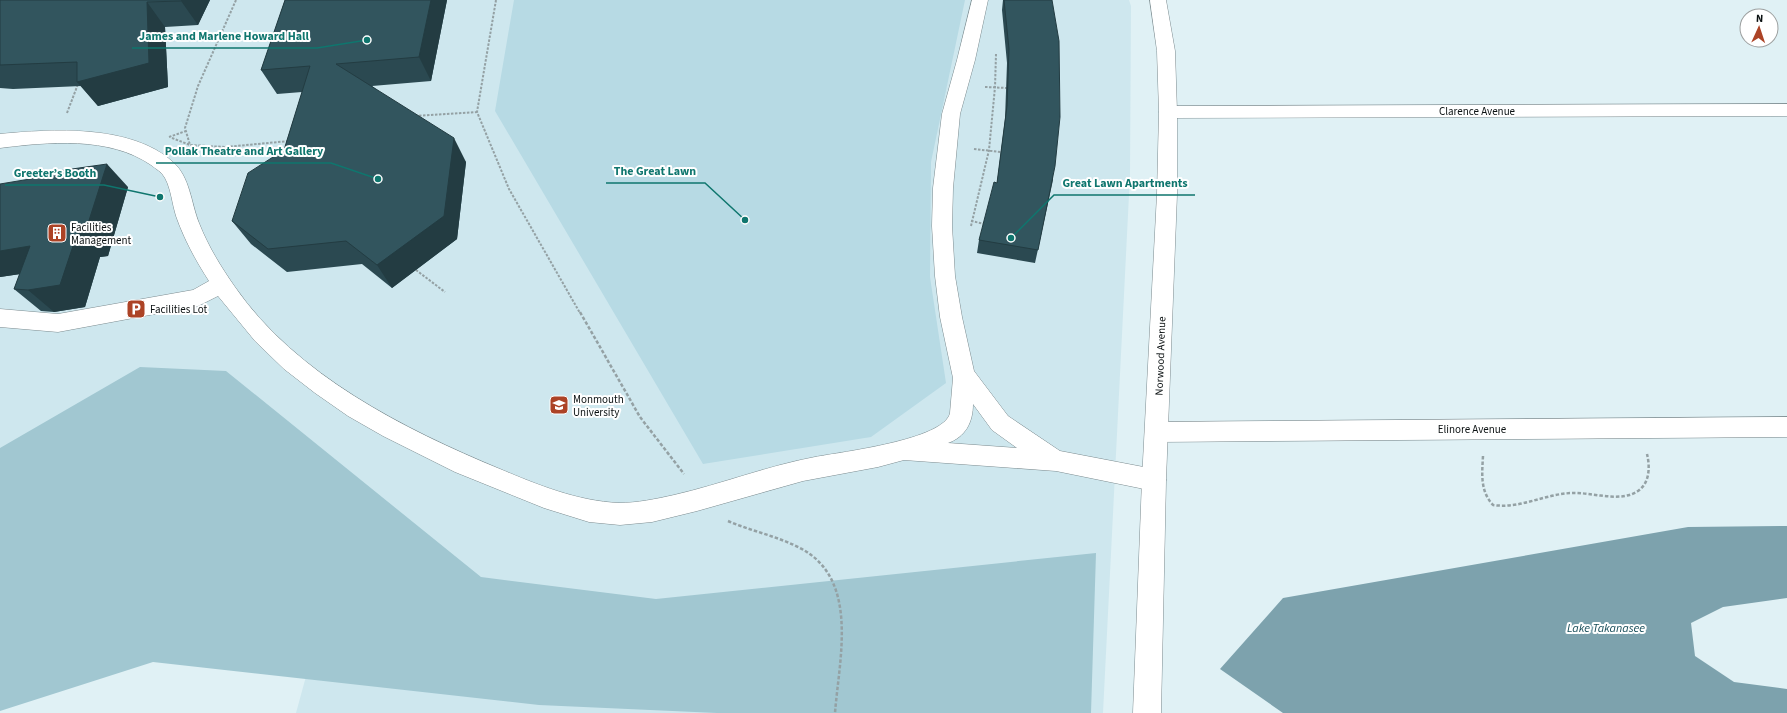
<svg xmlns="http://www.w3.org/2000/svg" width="1787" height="713" font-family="'Source Sans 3',sans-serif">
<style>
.built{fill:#cee7ee}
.green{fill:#b7dae4}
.forest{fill:#a1c7d1}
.water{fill:#7da2ad}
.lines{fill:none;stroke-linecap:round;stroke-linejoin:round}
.minor-casing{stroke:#7c8b8f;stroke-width:1}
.major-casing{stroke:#7c8b8f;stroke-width:1}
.path-far1{stroke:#94a1a4;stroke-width:2;stroke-dasharray:2.5 1.5;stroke-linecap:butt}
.path{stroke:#94a1a4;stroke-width:2.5;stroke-dasharray:3.5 2;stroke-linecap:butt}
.minor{fill:#fff;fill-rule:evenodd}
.major{fill:#fff;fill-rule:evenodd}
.wall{fill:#2b4951}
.shaded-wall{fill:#233c42}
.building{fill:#32555e;stroke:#233c42}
.labels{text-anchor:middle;stroke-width:4;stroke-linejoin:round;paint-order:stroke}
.street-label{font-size:11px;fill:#0b1112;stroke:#fff}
.poi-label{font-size:11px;fill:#0b1112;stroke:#fff;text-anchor:start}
.water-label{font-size:12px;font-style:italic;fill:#174d59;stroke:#fff}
.leader{fill:none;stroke:#0f766e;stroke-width:1.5}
.callout-dot{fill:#0f766e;stroke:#fff;stroke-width:1.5}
.callout-label{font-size:12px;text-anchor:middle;font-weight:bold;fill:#0f766e;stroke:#fff;stroke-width:4;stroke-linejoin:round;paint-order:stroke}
</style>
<rect width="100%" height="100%" fill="#e0f1f5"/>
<!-- built -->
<path class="built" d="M0 0H1129L1131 6 1130 175 1103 713H296L317 636 0 644Z"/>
<!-- green -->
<path class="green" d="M514 0H965L931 162 930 277 946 383 871 437 703 464 495 111Z"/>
<!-- forest -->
<path class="forest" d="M140 367 226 371 481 577 656 599 1096 553 1091 713H717L539 705 153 662 0 711V448Z"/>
<!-- water -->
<path class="water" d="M1787 526V598L1723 607 1691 623 1695 656 1734 682 1787 689V713H1283L1220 669 1283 598 1688 527Z"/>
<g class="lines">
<!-- minor casing -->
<g class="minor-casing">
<path id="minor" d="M972 0H988L975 60 960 114 953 188 952 226 955 276 962 317 974 371 1008 416 1060 451 1154 469 1162 472 1166 480 1162 488 1154 491 1056 471 904 460 878 467 803 481 697 511 652 522 620 525 589 522 544 508 455 472 383 436 348 416 315 393 284 369 255 341 218 296 198 306 58 332 0 327V309L58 314 193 290 209 281C196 261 184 239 176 216 172 203 171 189 165 178 162 172 156 169 151 165 109 136 48 142 0 148V134C52 129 131 124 173 162 190 177 191 203 199 223 208 246 221 267 235 287 296 375 404 429 500 469 538 485 577 501 619 503 637 503 656 499 674 495 722 484 767 466 815 457 841 452 944 440 950 413L953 378 940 317 935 276 932 226 933 188 942 114 957 60ZM973 404 992 430 1017 448 948 443C965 437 973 423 973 404Z
M1787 104V116L1168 118 1162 116 1159 112 1162 108 1168 106Z
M1787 417V437L1157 442 1149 439 1145 432 1149 425 1157 422Z"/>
</g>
<!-- major casing -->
<g class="major-casing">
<path id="major" d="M1150 0H1166L1175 51 1177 112V194L1166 480 1161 713H1133L1142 480 1157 194 1159 112 1157 51Z"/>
</g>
<!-- path-far1 -->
<path class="path-far1" d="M236 0 198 86 185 128 190 145 225 147 289 141
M496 0 477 112 509 189 580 313
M985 87 1007 88
M67 113 78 84
M415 116 477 112
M169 137 186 131
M172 138 190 145
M974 149 1001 152
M971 221 985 224
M971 226 989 150 995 87 996 54
M416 270 445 292"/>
<!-- path -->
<path class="path" d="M580 312 640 417 684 474
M1483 456C1482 474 1480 491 1493 505 1521 509 1544 494 1572 493 1592 492 1620 503 1638 491 1650 483 1650 466 1647 454
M728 521C751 531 777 536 800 548 860 579 839 659 835 713"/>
<!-- minor -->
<use href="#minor" class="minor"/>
<!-- major -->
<use href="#major" class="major"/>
</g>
<!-- wall -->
<path class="wall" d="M0 0H210L198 25 165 27 168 87 98 106 81 86 13 89 0 88Z
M285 0H447L431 81 372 86 466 162 457 239 392 288 362 264 287 272 251 244 232 221 284 150 302 92 277 94 261 70Z
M1003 0H1052L1053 180 1035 263 977 253 979 240 997 183 1005 119 1007 63 1002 10Z
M0 184 128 187 108 256 100 257 85 307 54 312 41 311 14 289 20 274 0 277Z"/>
<!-- shaded-wall -->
<path class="shaded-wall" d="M182 0H210L198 25 181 1Z
M431 0H447L431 81 419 57Z
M147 2 165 27 168 87 98 106 77 82Z
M454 138 466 162 457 239 392 288 377 265Z
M107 164 128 187 108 256 100 257 85 307 54 312 28 290 77 234Z
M30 246 55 269 0 277V251Z"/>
<!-- building -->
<path class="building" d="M0 0H182L181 1 147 2 149 63 77 82V62L0 65Z
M285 0H431L419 57 336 64 454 138 444 216 377 265 346 241 268 249 232 221 248 173 284 150 310 66 261 70Z
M1004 0H1052L1059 41 1060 117 1055 166 1038 250 979 240 994 182 997 183 1007 106 1009 49Z
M107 164 85 233 77 234 60 285 28 290 14 289 30 246 0 251V184L36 178 37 174Z"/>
<!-- icons -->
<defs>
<g id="building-square" transform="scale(1)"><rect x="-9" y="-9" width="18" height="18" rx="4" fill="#ac4326" stroke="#fff"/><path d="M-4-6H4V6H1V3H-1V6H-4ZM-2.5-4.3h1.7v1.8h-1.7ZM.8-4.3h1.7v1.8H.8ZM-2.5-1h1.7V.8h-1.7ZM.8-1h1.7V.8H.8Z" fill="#fff"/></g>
<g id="parking-square" transform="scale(1)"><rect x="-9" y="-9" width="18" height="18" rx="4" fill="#ac4326" stroke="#fff"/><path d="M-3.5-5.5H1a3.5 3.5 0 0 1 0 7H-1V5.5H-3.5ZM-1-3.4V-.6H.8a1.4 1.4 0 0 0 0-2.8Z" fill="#fff"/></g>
<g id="university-square" transform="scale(1)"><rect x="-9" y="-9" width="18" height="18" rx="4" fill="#ac4326" stroke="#fff"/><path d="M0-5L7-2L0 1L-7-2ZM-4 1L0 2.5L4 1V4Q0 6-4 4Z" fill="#fff"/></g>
</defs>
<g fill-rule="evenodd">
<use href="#building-square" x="57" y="233"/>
<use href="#parking-square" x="136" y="309"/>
<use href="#university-square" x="559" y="405"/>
</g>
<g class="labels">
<!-- street labels -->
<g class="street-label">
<text x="1477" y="115">Clarence Avenue</text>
<text transform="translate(1160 356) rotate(-88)" y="4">Norwood Avenue</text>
<text x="1472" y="433">Elinore Avenue</text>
</g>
<!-- poi labels -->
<g class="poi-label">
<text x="71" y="231">Facilities<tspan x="71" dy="13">Management</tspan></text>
<text x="150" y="313">Facilities Lot</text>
<text x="573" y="403">Monmouth<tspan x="573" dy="13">University</tspan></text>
</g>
<!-- water labels -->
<g class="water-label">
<text x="1606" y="632">Lake Takanasee</text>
</g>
</g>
<!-- callouts -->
<path class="leader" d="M367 40L317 48H132M378 179L331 163H156M745 220L705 183H606M160 197L104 185H5M1011 238L1054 195H1195"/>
<g class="callout-dot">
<circle cx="367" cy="40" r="4"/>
<circle cx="378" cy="179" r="4"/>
<circle cx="745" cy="220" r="4"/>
<circle cx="160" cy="197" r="4"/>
<circle cx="1011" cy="238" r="4"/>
</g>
<g class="callout-label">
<text x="224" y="40">James and Marlene Howard Hall</text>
<text x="244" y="155">Pollak Theatre and Art Gallery</text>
<text x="655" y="175">The Great Lawn</text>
<text x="55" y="177">Greeter’s Booth</text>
<text x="1125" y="187">Great Lawn Apartments</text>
</g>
<!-- north arrow -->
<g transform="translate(1759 28) rotate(3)"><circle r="19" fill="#ffffff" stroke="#9da0a0"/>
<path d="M0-3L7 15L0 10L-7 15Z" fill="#ac4326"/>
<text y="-6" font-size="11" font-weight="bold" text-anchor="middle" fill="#0b1112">N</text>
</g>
</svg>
